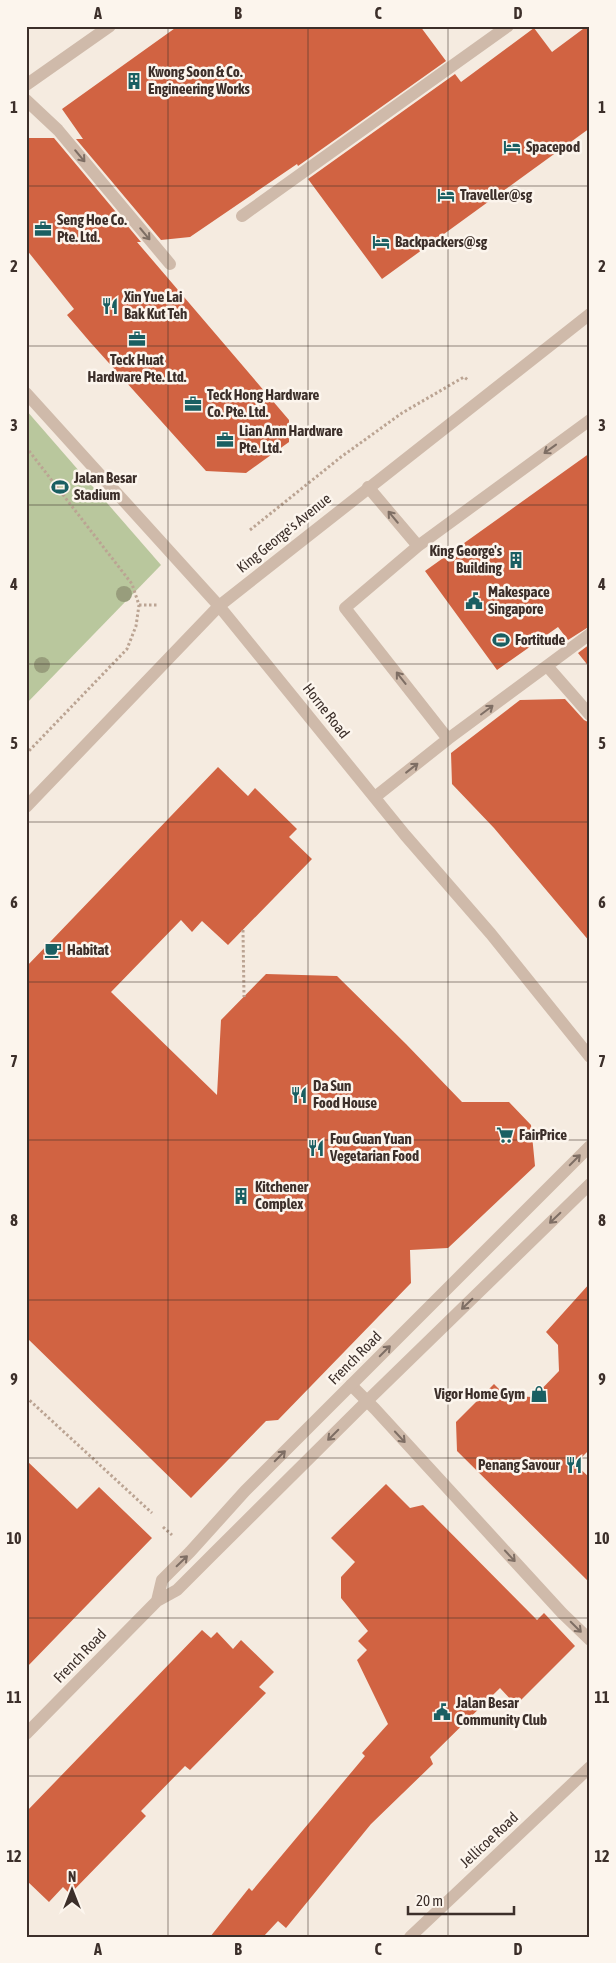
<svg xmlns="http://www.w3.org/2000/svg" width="616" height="1963" font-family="'Asap Condensed',sans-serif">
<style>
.green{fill:#b9c79d}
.building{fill:#d16342}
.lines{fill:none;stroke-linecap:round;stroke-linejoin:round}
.path{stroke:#bba493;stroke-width:3;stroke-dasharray:2.5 2.5;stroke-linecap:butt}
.service{stroke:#cfbaaa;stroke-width:12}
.minor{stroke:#cfbaaa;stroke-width:12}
.tree{fill:#989d7c}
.oneway{stroke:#7e6e64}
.grid{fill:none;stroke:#3c2f2a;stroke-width:1;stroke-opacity:0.55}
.labels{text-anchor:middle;stroke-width:5;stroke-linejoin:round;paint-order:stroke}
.poi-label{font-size:15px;font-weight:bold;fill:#3c2f2a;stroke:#fcf5ed;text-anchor:start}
.street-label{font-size:15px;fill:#3c2f2a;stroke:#fcf5ed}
.neatline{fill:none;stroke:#3c2f2a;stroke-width:2}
.grid-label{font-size:16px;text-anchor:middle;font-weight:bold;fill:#3c2f2a}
</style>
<rect width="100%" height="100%" fill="#f5ebe0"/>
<!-- green -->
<path class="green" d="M26 410 161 565 26 704Z"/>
<!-- building -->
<path class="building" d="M178 26H420L446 61 298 166 297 164 190 237 161 240 76 139H83L62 109Z
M587 26H590V128L382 279 308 179 455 74 461 82 534 28 552 52Z
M26 138H54L141 242H137L289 420V442L246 473 206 471 90 342 67 315 74 309 26 249Z
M590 453V626L568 640 558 627 497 670 425 571Z
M590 644V668L578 653Z
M565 699 584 720 590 723V942L494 828 452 784 451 753 520 700Z
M218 767 248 796 255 788 297 829 289 837 312 859 228 945 202 921 192 932 181 920 111 992 217 1095 221 1020 266 974 337 976 406 1044 462 1102H509L531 1125 535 1166 448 1248 410 1250 411 1283 278 1420 266 1421 191 1498 26 1337V967Z
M590 1283V1449L575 1464 590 1478V1583L457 1451 456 1422 494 1384 506 1396 534 1397 559 1371 558 1345 546 1332Z
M26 1460 77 1509 99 1487 152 1538 26 1668Z
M386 1484 410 1508 423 1505 537 1620 544 1613 575 1646 516 1705 500 1688 430 1757 433 1764 371 1824 286 1928 278 1921 263 1937H210L249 1888 252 1891 365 1756 362 1753 388 1724 357 1660 367 1650 358 1641 368 1631 341 1598V1577L355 1562 331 1538Z
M202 1630 211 1638 217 1632 233 1649 241 1640 274 1672 259 1687 266 1693 190 1770 185 1766 141 1811 146 1816 70 1894 63 1887 49 1902 26 1880V1812Z"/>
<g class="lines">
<!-- path -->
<path class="path" d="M26 447 132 584 139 605 136 626 127 649 26 754
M250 530 341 457 402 413 464 377 468 380
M139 605H157
M243 930 244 997
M26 1397 152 1513
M163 1527 172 1535"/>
<!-- service -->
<path class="service" d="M26 100 58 130 170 264
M242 216 508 26
M368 487 418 546
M547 666 590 715
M448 739 345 608 418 546 590 420
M375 797 448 739 590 634
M351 1385 375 1409 562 1613 590 1640"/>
<!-- minor -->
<path class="minor" d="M26 85 110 26
M26 393 219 606 405 835 491 934 590 1057
M26 807 219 606 590 314
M157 1601 162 1580 190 1552 245 1491 590 1146
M26 1734 157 1601 177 1590 213 1554 367 1401 590 1184
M410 1937 590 1767"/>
</g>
<!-- trees -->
<g class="tree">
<circle cx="124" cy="594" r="8"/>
<circle cx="42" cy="665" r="8"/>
</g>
<!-- one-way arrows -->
<defs><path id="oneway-shaft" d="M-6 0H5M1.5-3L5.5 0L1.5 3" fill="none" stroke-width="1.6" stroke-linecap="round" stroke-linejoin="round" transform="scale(1.25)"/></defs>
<g class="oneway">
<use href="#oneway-shaft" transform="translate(80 156) rotate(50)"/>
<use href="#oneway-shaft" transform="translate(145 234) rotate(50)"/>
<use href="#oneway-shaft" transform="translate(550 449) rotate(144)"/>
<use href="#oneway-shaft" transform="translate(393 517) rotate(-130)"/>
<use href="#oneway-shaft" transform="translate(401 678) rotate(-128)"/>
<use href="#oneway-shaft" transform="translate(487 710) rotate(-37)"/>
<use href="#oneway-shaft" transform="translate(412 768) rotate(-38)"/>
<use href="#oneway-shaft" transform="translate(575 1160) rotate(-45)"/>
<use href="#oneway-shaft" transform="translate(555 1218) rotate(136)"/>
<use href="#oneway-shaft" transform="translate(467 1304) rotate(136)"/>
<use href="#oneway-shaft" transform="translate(385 1351) rotate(-45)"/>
<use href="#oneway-shaft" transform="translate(333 1435) rotate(135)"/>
<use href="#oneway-shaft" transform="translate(400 1437) rotate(47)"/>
<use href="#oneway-shaft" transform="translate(280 1456) rotate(-45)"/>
<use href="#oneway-shaft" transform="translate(510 1556) rotate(47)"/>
<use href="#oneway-shaft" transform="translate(182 1561) rotate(-44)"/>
<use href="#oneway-shaft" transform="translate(576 1627) rotate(45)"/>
</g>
<!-- grid -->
<path class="grid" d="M168 26V1937M308 26V1937M448 26V1937M26 186H590M26 346H590M26 505H590M26 664H590M26 822H590M26 982H590M26 1140H590M26 1300H590M26 1458H590M26 1618H590M26 1776H590"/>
<!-- icons -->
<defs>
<g id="building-bare" transform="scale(1.35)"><path d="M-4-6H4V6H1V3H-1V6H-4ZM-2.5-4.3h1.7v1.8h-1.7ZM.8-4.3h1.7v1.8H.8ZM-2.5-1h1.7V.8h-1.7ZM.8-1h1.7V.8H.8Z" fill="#1a5f62" stroke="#fcf5ed" stroke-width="2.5" paint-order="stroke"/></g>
<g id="hotel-bare" transform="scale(1.35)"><path d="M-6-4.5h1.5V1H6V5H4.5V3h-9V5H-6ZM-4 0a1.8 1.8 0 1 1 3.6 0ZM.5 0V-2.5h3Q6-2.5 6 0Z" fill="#1a5f62" stroke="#fcf5ed" stroke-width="2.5" paint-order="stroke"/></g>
<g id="office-bare" transform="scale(1.35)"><path d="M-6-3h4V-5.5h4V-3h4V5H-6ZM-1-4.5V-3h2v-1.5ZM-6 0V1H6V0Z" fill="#1a5f62" stroke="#fcf5ed" stroke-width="2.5" paint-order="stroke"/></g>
<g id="restaurant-bare" transform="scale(1.35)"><path d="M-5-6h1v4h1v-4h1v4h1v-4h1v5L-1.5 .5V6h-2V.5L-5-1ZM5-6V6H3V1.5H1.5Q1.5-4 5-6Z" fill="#1a5f62" stroke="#fcf5ed" stroke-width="2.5" paint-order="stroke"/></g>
<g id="stadium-bare" transform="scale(1.35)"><path d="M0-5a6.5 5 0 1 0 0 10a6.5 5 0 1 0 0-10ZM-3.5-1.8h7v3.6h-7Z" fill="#1a5f62" stroke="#fcf5ed" stroke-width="2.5" paint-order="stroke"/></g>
<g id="civic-bare" transform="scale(1.35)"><path d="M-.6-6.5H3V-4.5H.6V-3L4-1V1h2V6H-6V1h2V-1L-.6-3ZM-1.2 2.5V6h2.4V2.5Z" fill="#1a5f62" stroke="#fcf5ed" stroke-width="2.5" paint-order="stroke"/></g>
<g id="cafe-bare" transform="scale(1.35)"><path d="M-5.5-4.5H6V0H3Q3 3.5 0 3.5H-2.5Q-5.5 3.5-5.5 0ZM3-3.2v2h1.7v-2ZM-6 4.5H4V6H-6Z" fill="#1a5f62" stroke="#fcf5ed" stroke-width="2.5" paint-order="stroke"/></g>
<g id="supermarket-bare" transform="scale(1.35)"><path d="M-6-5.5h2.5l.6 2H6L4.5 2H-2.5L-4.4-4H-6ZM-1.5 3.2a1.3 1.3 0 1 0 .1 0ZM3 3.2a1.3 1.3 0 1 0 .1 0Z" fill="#1a5f62" stroke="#fcf5ed" stroke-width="2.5" paint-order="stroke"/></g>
<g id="shop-bare" transform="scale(1.35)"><path d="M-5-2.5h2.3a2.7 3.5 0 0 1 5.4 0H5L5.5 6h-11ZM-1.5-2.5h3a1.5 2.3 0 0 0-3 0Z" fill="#1a5f62" stroke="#fcf5ed" stroke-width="2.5" paint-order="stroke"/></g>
</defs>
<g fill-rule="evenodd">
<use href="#building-bare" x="134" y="81"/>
<use href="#hotel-bare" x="512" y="147"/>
<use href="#hotel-bare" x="446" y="195"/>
<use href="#office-bare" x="43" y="229"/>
<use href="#hotel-bare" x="381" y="242"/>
<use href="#restaurant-bare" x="110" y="306"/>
<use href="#office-bare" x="137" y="339"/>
<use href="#office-bare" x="193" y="404"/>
<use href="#office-bare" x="225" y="440"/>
<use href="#stadium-bare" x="60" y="487"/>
<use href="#building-bare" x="516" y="560"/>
<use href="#civic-bare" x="474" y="601"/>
<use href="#stadium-bare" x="501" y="640"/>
<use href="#cafe-bare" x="53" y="950"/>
<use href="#restaurant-bare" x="299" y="1095"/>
<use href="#supermarket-bare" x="505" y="1135"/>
<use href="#restaurant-bare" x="316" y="1148"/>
<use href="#building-bare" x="241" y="1196"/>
<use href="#shop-bare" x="539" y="1394"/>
<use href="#restaurant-bare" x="574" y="1465"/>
<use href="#civic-bare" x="442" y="1712"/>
</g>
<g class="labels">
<!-- poi labels -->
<g class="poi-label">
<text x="148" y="77">Kwong Soon &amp; Co.<tspan x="148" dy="17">Engineering Works</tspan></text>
<text x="526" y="152">Spacepod</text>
<text x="460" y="200">Traveller@sg</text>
<text x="57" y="225">Seng Hoe Co.<tspan x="57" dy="17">Pte. Ltd.</tspan></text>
<text x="395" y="247">Backpackers@sg</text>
<text x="124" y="302">Xin Yue Lai<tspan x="124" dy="17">Bak Kut Teh</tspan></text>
<text x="137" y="365" text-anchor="middle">Teck Huat<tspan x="137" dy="17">Hardware Pte. Ltd.</tspan></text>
<text x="207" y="400">Teck Hong Hardware<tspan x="207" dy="17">Co. Pte. Ltd.</tspan></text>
<text x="239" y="436">Lian Ann Hardware<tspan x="239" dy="17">Pte. Ltd.</tspan></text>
<text x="74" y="483">Jalan Besar<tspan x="74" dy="17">Stadium</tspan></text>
<text x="502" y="556" text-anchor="end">King George's<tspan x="502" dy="17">Building</tspan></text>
<text x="488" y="597">Makespace<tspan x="488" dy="17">Singapore</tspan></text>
<text x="515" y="645">Fortitude</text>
<text x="67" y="955">Habitat</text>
<text x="313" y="1091">Da Sun<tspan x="313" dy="17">Food House</tspan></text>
<text x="519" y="1140">FairPrice</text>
<text x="330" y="1144">Fou Guan Yuan<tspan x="330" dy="17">Vegetarian Food</tspan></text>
<text x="255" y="1192">Kitchener<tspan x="255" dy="17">Complex</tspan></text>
<text x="525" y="1399" text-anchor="end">Vigor Home Gym</text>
<text x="560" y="1470" text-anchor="end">Penang Savour</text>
<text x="456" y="1708">Jalan Besar<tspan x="456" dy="17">Community Club</tspan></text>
</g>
<!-- street labels -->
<g class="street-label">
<text transform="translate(284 533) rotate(-39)" y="5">King George's Avenue</text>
<text transform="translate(326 711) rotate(52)" y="5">Horne Road</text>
<text transform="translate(355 1358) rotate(-45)" y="5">French Road</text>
<text transform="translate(80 1656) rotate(-46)" y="5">French Road</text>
<text transform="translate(489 1840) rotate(-43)" y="5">Jellicoe Road</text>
</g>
</g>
<!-- border -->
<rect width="616" height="1963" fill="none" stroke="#fcf5ed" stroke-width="55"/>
<!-- north arrow -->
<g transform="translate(72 1890)" stroke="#fcf5ed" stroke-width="4" paint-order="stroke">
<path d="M0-4L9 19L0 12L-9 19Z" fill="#3c2f2a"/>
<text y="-8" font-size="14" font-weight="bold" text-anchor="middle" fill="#3c2f2a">N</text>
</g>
<!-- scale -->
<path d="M408 1906v8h106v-8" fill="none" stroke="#3c2f2a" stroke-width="2.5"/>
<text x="416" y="1906" font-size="15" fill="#3c2f2a" stroke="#fcf5ed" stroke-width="4" paint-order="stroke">20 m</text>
<rect x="28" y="28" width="560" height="1908" class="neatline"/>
<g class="grid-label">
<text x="98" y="19">A</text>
<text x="238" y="19">B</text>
<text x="378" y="19">C</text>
<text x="518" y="19">D</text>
<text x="14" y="113">1</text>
<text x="602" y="113">1</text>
<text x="14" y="272">2</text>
<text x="602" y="272">2</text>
<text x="14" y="431">3</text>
<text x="602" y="431">3</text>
<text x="14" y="590">4</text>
<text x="602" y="590">4</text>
<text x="14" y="749">5</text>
<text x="602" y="749">5</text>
<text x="14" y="908">6</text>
<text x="602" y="908">6</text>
<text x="14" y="1067">7</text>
<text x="602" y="1067">7</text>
<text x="14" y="1226">8</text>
<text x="602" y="1226">8</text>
<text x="14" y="1385">9</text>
<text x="602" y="1385">9</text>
<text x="14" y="1544">10</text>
<text x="602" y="1544">10</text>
<text x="14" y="1703">11</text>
<text x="602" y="1703">11</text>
<text x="14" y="1862">12</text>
<text x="602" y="1862">12</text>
<text x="98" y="1955">A</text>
<text x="238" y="1955">B</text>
<text x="378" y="1955">C</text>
<text x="518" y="1955">D</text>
</g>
</svg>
